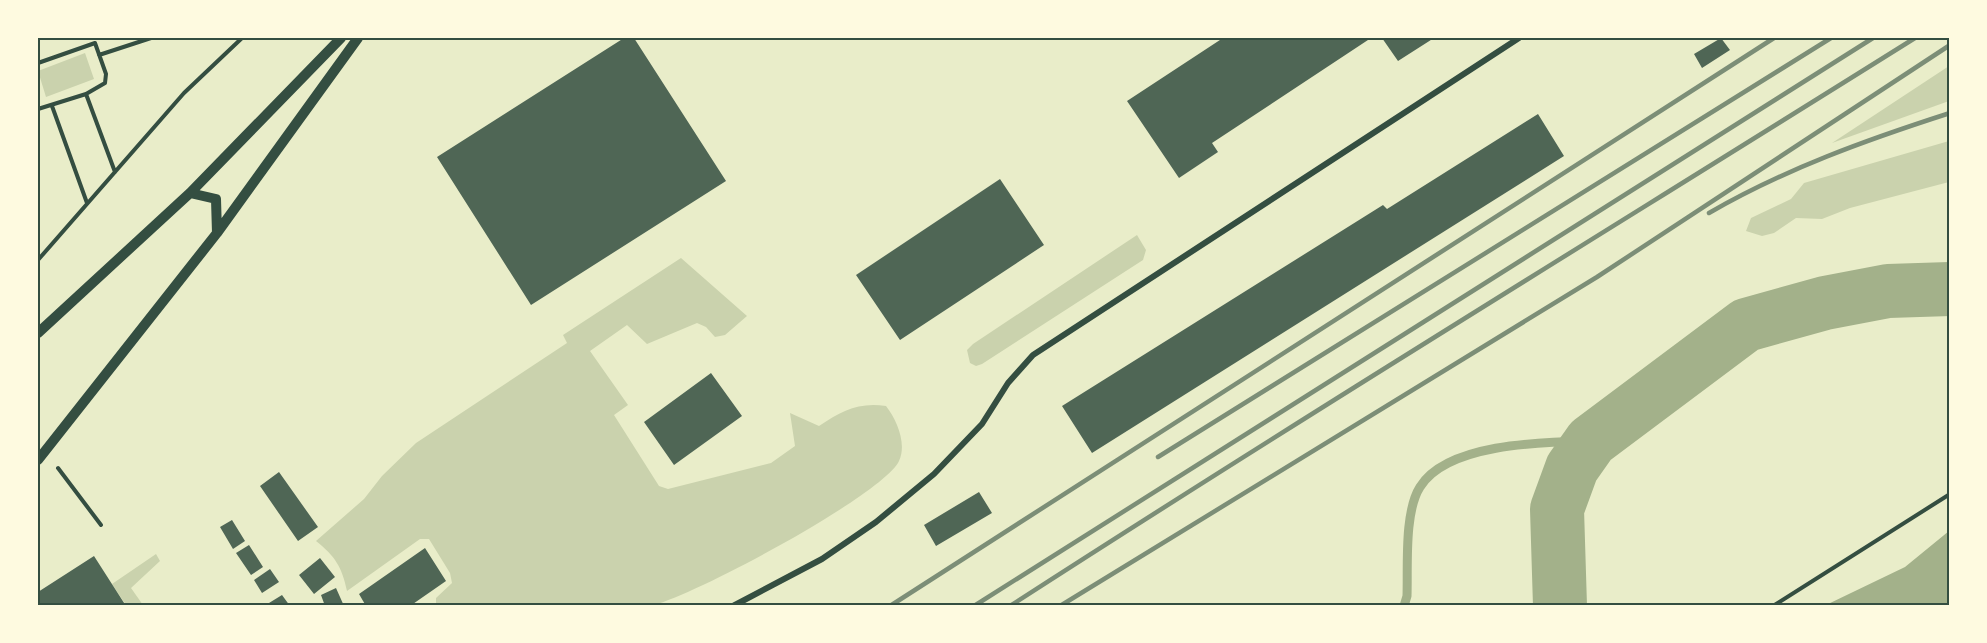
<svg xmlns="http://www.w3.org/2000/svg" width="1987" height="643" font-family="'IBM Plex Sans',sans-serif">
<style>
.green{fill:#cad2ad}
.water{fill:#a3b18a}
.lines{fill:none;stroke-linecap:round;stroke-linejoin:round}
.stream{stroke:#a3b18a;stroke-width:9}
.river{stroke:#a3b18a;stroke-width:54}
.building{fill:#4f6655}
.path{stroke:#344e41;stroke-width:4}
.minor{stroke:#344e41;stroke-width:6}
.tertiary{stroke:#344e41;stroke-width:10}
.rail{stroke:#7c8e77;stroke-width:4.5}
.neatline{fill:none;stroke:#344e41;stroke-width:2}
</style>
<rect width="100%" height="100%" fill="#e9edc9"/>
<!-- green -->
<path class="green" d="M85 53 94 79 46 97 38 71Z
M1949 66V101L1832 143Z
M1949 141V182L1850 208 1822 219 1796 218 1774 233 1762 236 1746 231 1751 218 1791 199 1804 183Z
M1137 235 1146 250 1143 260 982 364 976 366 970 363 967 350 973 344Z
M681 258 747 316 725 335 715 337 706 327 697 323 647 344 627 325 590 351 628 405 614 415 659 486 668 489 771 463 795 446 790 413 819 426C842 411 858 402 886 406 897 420 907 444 899 461 883 495 690 598 650 606 630 609 606 606 586 606 536 606 486 606 436 605V598L452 583 450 573 429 539H420L347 591C342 567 335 556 316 541L364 499 382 476 416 443 567 343 563 335Z
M156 554 160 561 131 588 143 605H126L112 584Z"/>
<!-- water -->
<path class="water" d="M1949 531V605H1826L1905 567Z"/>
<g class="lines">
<!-- stream -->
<path class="stream" d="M1404 606 1407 596C1408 567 1404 512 1420 487 1447 443 1544 442 1591 441"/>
<!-- river -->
<path class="river" d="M1560 606 1557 509 1572 468 1591 441 1746 325 1825 303 1888 291 1950 289"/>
</g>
<!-- building -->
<path class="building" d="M624 38H634L726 181 531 305 437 157Z
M1223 38H1371L1212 143 1218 152 1179 178 1127 101Z
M1382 38H1434L1398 61Z
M1721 38 1730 50 1702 68 1694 54Z
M1538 114 1564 156 1092 453 1062 406 1383 205 1387 209Z
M1000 179 1044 245 900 340 856 275Z
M711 373 742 416 674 465 644 422Z
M279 472 318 527 298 541 260 486Z
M979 492 992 513 936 546 924 525Z
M232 520 245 541 233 549 220 527Z
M249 545 263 567 251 575 236 553Z
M425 548 446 581 410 606H366L359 594Z
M94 556 126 606H38V592Z
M320 558 335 577 314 594 299 575Z
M270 569 279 582 262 593 254 580Z
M336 588 344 606H325L321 595Z
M282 595 290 606H271L269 603Z"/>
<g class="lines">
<!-- path -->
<path class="path" d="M99 55 151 38
M38 63 95 43 106 74 105 83 86 94 38 109
M86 94 115 172
M52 106 87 203
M38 260 184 93 242 38
M58 468 101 525
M1773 606 1950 494"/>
<!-- minor -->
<path class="minor" d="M733 606 822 559 876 522 934 474 982 424 1008 383 1033 355 1519 38"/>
<!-- tertiary -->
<path class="tertiary" d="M190 193 216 199 217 233
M38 333 190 193 341 38
M38 460 217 233 358 38"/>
<!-- rail -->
<path class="rail" d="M1709 213C1785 169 1866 140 1950 113
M1158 457 1831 38
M890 606 1774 38
M974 606 1873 38
M1010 606C1309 413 1613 227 1915 38
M1060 606 1597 277 1950 45"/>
</g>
<!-- border -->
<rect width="1987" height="643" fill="none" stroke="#fefae0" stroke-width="78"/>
<rect x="39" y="39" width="1909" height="565" class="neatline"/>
</svg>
